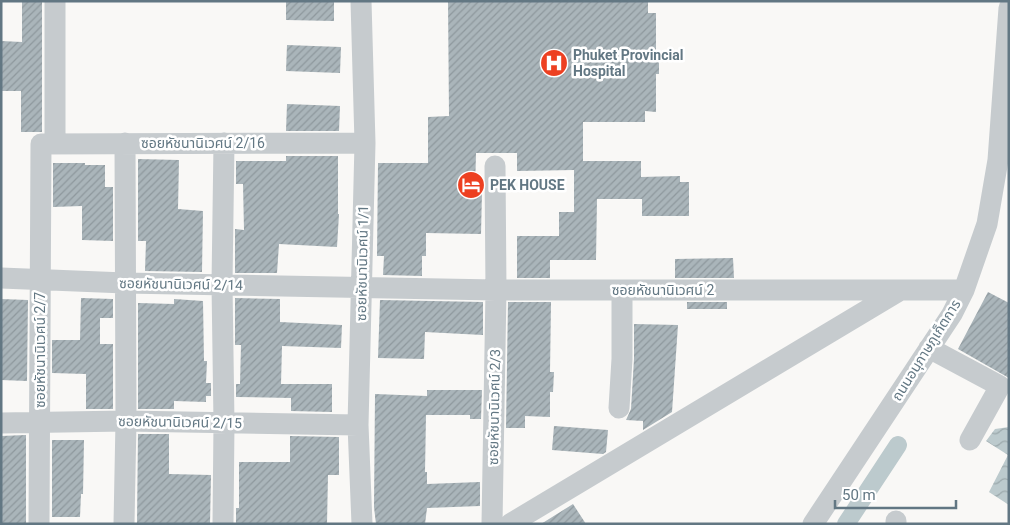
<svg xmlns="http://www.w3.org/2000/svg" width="1010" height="525" font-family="Roboto,'Noto Sans Thai',sans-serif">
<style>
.water{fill:url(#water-waves)}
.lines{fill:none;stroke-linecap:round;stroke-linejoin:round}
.canal{stroke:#bccacd;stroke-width:18}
.building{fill:url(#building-hatch)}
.minor{stroke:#c6cbce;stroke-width:21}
.labels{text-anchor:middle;stroke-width:5;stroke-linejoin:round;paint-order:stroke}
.poi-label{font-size:14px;font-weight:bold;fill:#627783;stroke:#fff;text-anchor:start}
.street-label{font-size:14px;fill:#627783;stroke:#fff}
</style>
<defs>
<pattern id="water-waves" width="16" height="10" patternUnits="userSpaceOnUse" patternTransform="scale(1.25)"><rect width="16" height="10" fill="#bccacd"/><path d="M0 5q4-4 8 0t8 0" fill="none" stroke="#9ca9ac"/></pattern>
<pattern id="building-hatch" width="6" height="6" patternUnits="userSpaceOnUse" patternTransform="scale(1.25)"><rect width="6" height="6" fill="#aab5ba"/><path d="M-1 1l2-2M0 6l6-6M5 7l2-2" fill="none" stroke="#8e989d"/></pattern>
</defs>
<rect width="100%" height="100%" fill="#f9f8f6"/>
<!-- water -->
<path class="water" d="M1009 427V505L989 492 1008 455 986 441 995 429Z"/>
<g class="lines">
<!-- canal -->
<path class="canal" d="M846 524 898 445"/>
</g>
<!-- building -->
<path class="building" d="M22 1H42V132H21V91H1V41L22 42Z
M286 1H334V21L286 20Z
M448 1H648V13H656V53L659 52V74H656V112L645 111V122H583V161H641V177L680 176V182H689V216H642V199H597L596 260H550V278H517V236H559V212H574V170L517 171V153H476L475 192H482L481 234 426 233V256H422V276L383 275 384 256H377L378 163H428V117L449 116Z
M287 45 341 47 340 73 286 71Z
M287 104 340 106 339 131H286Z
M286 156H338V214H339L337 247 279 244 277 273H235V229L244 230 243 184H236V161H286Z
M138 159 179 160 178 209 203 211 202 272 145 271 146 241H138Z
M53 163H85V165H105V187H113V241L82 240V206L53 207Z
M733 258 734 278H675V259Z
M988 292 1009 303V378L958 349Z
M81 298 113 299V318H100V344H113V409H86V374L52 373V340H80Z
M235 298 280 299V322L342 325 341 348 282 346 281 384H332V412L291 411V398L236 397V384H240L241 345H235Z
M1 299 28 300 27 381 1 380Z
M174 299 203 301 204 361H207L206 383H211V396H206V402L174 401V409H138V303L174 304Z
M380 300 483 302V335L425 332 424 359 378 358Z
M508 302H551L550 372H554L553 392H550V417L525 416V428H506Z
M687 302H727V309H687Z
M634 324 678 325 672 412 643 430V421L626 420 631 409 634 359Z
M427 390H482L481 419H470V415H426L425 472H427V484L480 482V506L427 508 425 524H376L374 507 375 394 427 396Z
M554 426 608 430 606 452 603 454 552 450Z
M138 434H169V474L211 475 210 524H137Z
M26 435V524H1V436Z
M290 436 339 437V475H328L327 524H236V508H239V462H290Z
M52 440H84L83 494H81L80 517H52Z
M573 504 586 524H541Z"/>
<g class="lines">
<!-- minor -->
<path class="minor" d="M55 1V144
M361 1 365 143 358 425 362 524
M1 278 125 283 496 290H964
M929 348 1000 386 970 440
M619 408 622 359V290
M1 423 126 421 358 425
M39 524 41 144 365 143
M124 524 126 421 125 143
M223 524 224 423 222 284 224 143
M492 524 496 290 495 166
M510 524 899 291
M813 524 952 314 964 290 987 224 998 160 1009 8
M896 524V521"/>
</g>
<!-- icons -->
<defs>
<g id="hospital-disc" transform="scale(1.4375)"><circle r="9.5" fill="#ed4021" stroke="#fff"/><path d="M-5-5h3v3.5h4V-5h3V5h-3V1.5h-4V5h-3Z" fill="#fff"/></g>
<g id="hotel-disc" transform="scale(1.4375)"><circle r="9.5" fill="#ed4021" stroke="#fff"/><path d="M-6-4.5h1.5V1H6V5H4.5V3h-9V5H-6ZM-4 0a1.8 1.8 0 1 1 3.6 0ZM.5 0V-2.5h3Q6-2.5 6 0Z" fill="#fff"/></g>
</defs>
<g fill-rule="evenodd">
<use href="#hospital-disc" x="554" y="63"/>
<use href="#hotel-disc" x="471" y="185"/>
</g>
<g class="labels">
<!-- poi labels -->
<g class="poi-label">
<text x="573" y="60">Phuket Provincial<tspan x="573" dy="16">Hospital</tspan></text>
<text x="490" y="190">PEK HOUSE</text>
</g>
<!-- street labels -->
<g class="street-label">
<text x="203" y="148">ซอยหัชนานิเวศน์ 2/16</text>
<text transform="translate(362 263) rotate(-89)" y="5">ซอยหัชนานิเวศน์ 1/1</text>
<text transform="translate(181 284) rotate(1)" y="5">ซอยหัชนานิเวศน์ 2/14</text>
<text x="663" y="295">ซอยหัชนานิเวศน์ 2</text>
<text transform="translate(40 350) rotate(-90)" y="5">ซอยหัชนานิเวศน์ 2/7</text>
<text transform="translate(926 350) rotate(-58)" y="5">ถนนอนุภาษภูเก็ตการ</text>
<text transform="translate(494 407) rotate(-89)" y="5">ซอยหัชนานิเวศน์ 2/3</text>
<text transform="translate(180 422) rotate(1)" y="5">ซอยหัชนานิเวศน์ 2/15</text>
</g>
</g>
<!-- border -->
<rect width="1010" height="525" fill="none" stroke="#627783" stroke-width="5"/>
<!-- scale -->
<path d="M835 500v8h121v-8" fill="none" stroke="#627783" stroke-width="2.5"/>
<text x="842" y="500" font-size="15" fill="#627783" stroke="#ffffff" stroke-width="4" paint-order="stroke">50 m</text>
</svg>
